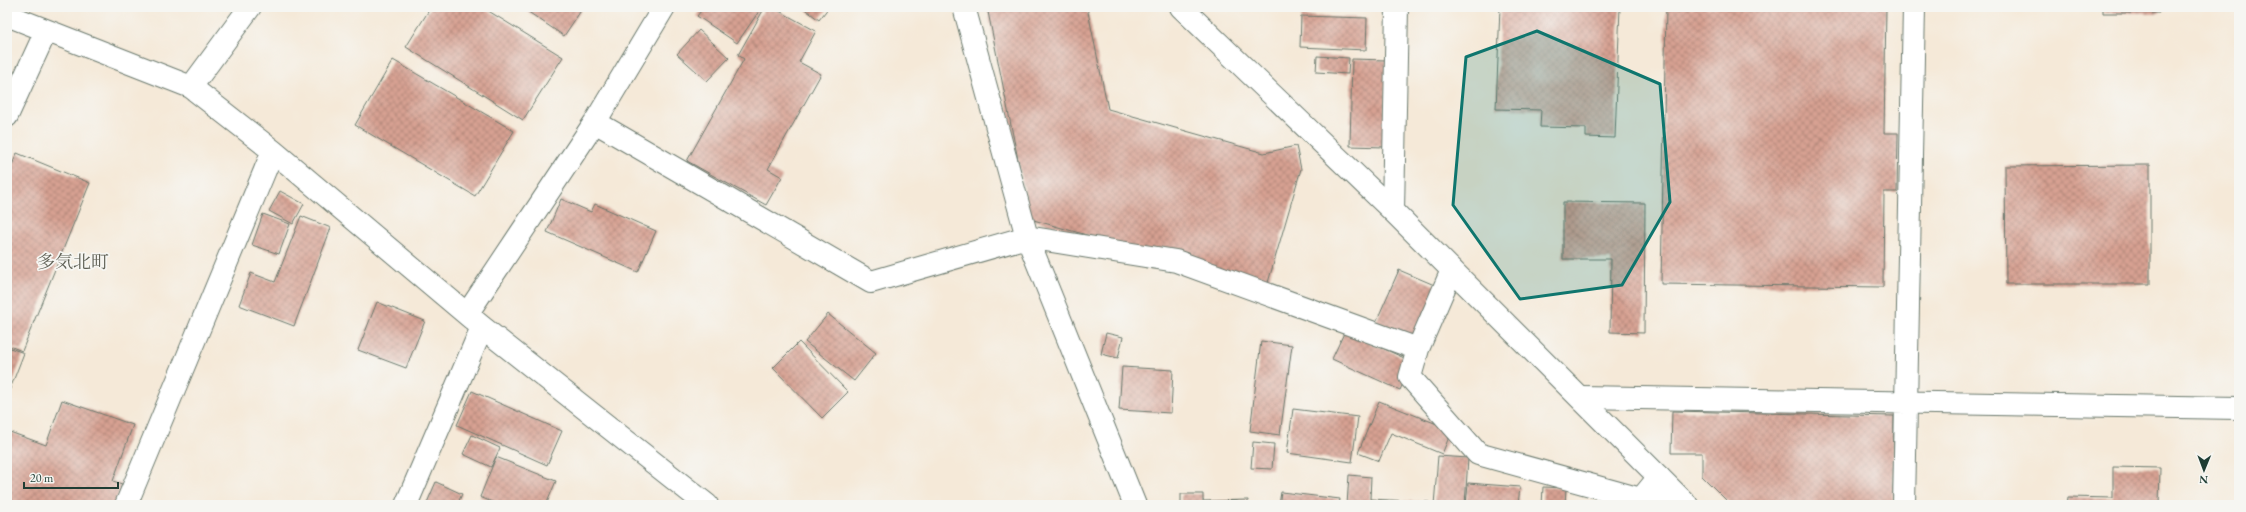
<svg xmlns="http://www.w3.org/2000/svg" width="2246" height="512" font-family="'EB Garamond','Noto Serif JP',serif">
<style>
.building{fill:url(#building-cross-hatch)}
.lines{fill:none;stroke-linecap:round;stroke-linejoin:round}
.minor-casing{stroke:#6a796d;stroke-width:24}
.tertiary-casing{stroke:#6a796d;stroke-width:24}
.minor{stroke:#fff;stroke-width:22}
.tertiary{stroke:#fff;stroke-width:22}
.marked{fill:#0f766e;fill-opacity:0.2;stroke:#0f766e;stroke-width:3;stroke-linejoin:round}
.labels{text-anchor:middle;stroke-width:3.5;stroke-linejoin:round;paint-order:stroke}
.quarter-label{font-size:18px;fill:#5f6055;stroke:#f6f6f2}
</style>
<defs>
<pattern id="building-cross-hatch" width="8" height="8" patternUnits="userSpaceOnUse"><rect width="8" height="8" fill="#d7a192"/><path d="M0 0l8 8M0 8l8-8" fill="none" stroke="#ae8478"/></pattern>
</defs>
<rect width="100%" height="100%" fill="#f6f6f2"/>
<filter id="ink" filterUnits="userSpaceOnUse"><feTurbulence type="fractalNoise" baseFrequency=".025" numOctaves="2"/><feDisplacementMap in="SourceGraphic" scale="8" xChannelSelector="R" yChannelSelector="G"/><feConvolveMatrix kernelMatrix="1 2 1 2 8 2 1 2 1" color-interpolation-filters="sRGB"/></filter>
<filter id="wash" filterUnits="userSpaceOnUse"><feTurbulence type="fractalNoise" baseFrequency=".012" numOctaves="4" result="noise"/><feDisplacementMap in="SourceGraphic" scale="16" xChannelSelector="R" yChannelSelector="G"/><feGaussianBlur stdDeviation="0.9" result="paint"/><feColorMatrix in="noise" values="0 0 0 0 0 0 0 0 0 0 0 0 0 0 0 0 0 1.4 0 .05"/><feComposite in="paint" operator="in"/></filter>
<g filter="url(#wash)">
<rect width="100%" height="100%" fill="#f5e9d8"/>
<g id="blocks">
<!-- building -->
<path class="building" d="M431 7H482L563 57 523 120 406 47Z
M521 7H580L582 9 564 36Z
M704 7H762L737 43 697 16Z
M765 7H772L816 31 799 62 821 74 768 169 782 177 766 205 687 161 744 59 738 55Z
M802 7H829L819 20Z
M987 7H1087L1108 109 1264 153 1296 146 1301 169 1267 286 1030 219Z
M1500 7H1620L1615 138 1586 137V128L1540 127 1541 110 1496 109Z
M1666 7H1886L1884 133H1898L1897 192H1884L1883 287 1661 284Z
M2103 7H2159V13H2103Z
M1301 16 1367 18 1366 50 1300 47Z
M699 30 729 58 707 81 677 54Z
M1317 56 1349 58 1348 74 1316 72Z
M1352 59 1386 60 1384 147 1350 146Z
M393 60 514 131 475 196 355 125Z
M17 153 90 183 22 351 7 345V177Z
M2150 165V284H2006L2005 166Z
M280 191 304 204 293 224 269 211Z
M561 199 591 212 595 204 656 231 638 272 547 232Z
M1563 202 1645 203 1644 333 1610 332 1611 259H1563Z
M263 214 290 224 279 254 252 245Z
M301 216 331 228 294 326 239 305 251 273 275 282Z
M1399 270 1439 287 1416 339 1376 322Z
M377 302 425 321 406 368 358 350Z
M828 314 876 353 854 381 805 342Z
M1345 331 1413 362 1400 390 1332 359Z
M1106 333 1123 337 1118 358 1101 354Z
M1261 341 1292 345 1280 435 1250 431Z
M799 342 848 392 822 418 773 368Z
M7 347 24 353 7 397Z
M1122 367 1173 370 1171 413 1119 410Z
M472 391 562 431 547 465 457 425Z
M62 400 133 425 113 481 122 484 115 505H7V431L46 445Z
M1379 401 1452 430 1442 454 1391 433 1379 461 1358 453Z
M1293 409 1358 417 1352 462 1287 453Z
M1672 411 1894 416 1893 505H1731L1702 476V453H1671Z
M472 435 500 448 491 467 463 454Z
M1253 442 1274 444 1272 469 1251 468Z
M1438 456 1468 458 1465 505H1434Z
M496 457 556 481 546 505H499L480 497Z
M2113 467 2160 468 2159 505H2067L2068 497 2113 498Z
M1349 475 1371 477 1370 499 1429 502V505H1347Z
M436 482 462 494 457 505H426Z
M1468 483 1520 487 1518 505H1466Z
M1543 487 1566 488 1565 505H1542Z
M1281 492 1340 499 1339 505H1279Z
M1181 494H1203V501L1248 500V505H1181Z"/>
</g>
</g>
<g filter="url(#ink)">
<use href="#blocks" fill-opacity="0" stroke="#6a796d" stroke-width="1"/>
<g class="lines">
<!-- minor casing -->
<g class="minor-casing">
<path id="minor" d="M964 7 1027 237 1135 505
M7 15 191 87 273 151 482 327 707 505
M191 87 250 7
M7 116 46 31
M595 122 871 282 1027 237 1176 261 1418 349
M1393 211 1397 7
M1452 270 1418 349 1410 377 1478 454 1641 499 1659 477
M467 314 595 122 664 7
M1580 397 2239 408
M1659 477 1661 505
M126 505 273 151
M406 505 482 327
M1904 505 1914 7"/>
</g>
<!-- tertiary casing -->
<g class="tertiary-casing">
<path id="tertiary" d="M1181 7 1393 211 1687 505"/>
</g>
<!-- minor -->
<use href="#minor" class="minor"/>
<!-- tertiary -->
<use href="#tertiary" class="tertiary"/>
</g>
</g>
<!-- marked area -->
<path class="marked" d="M1537 31 1660 84 1670 202 1622 285 1520 299 1453 205 1466 57Z"/>
<g class="labels">
<!-- quarter labels -->
<g class="quarter-label">
<text x="73" y="268">多気北町</text>
</g>
</g>
<!-- margin -->
<rect width="2246" height="512" fill="none" stroke="#f6f6f2" stroke-width="24"/>
<!-- north arrow -->
<g transform="translate(2204 470) rotate(181)" stroke="#f6f6f2" stroke-width="3" paint-order="stroke">
<path d="M0-3L7 15L0 10L-7 15Z" fill="#1f3d34"/>
<text y="-6" font-size="11" font-weight="bold" text-anchor="middle" fill="#1f3d34">N</text>
</g>
<!-- scale -->
<path d="M24 482v6h94v-6" fill="none" stroke="#1f3d34" stroke-width="2"/>
<text x="30" y="482" font-size="12" fill="#1f3d34" stroke="#f6f6f2" stroke-width="3" paint-order="stroke">20 m</text>
</svg>
